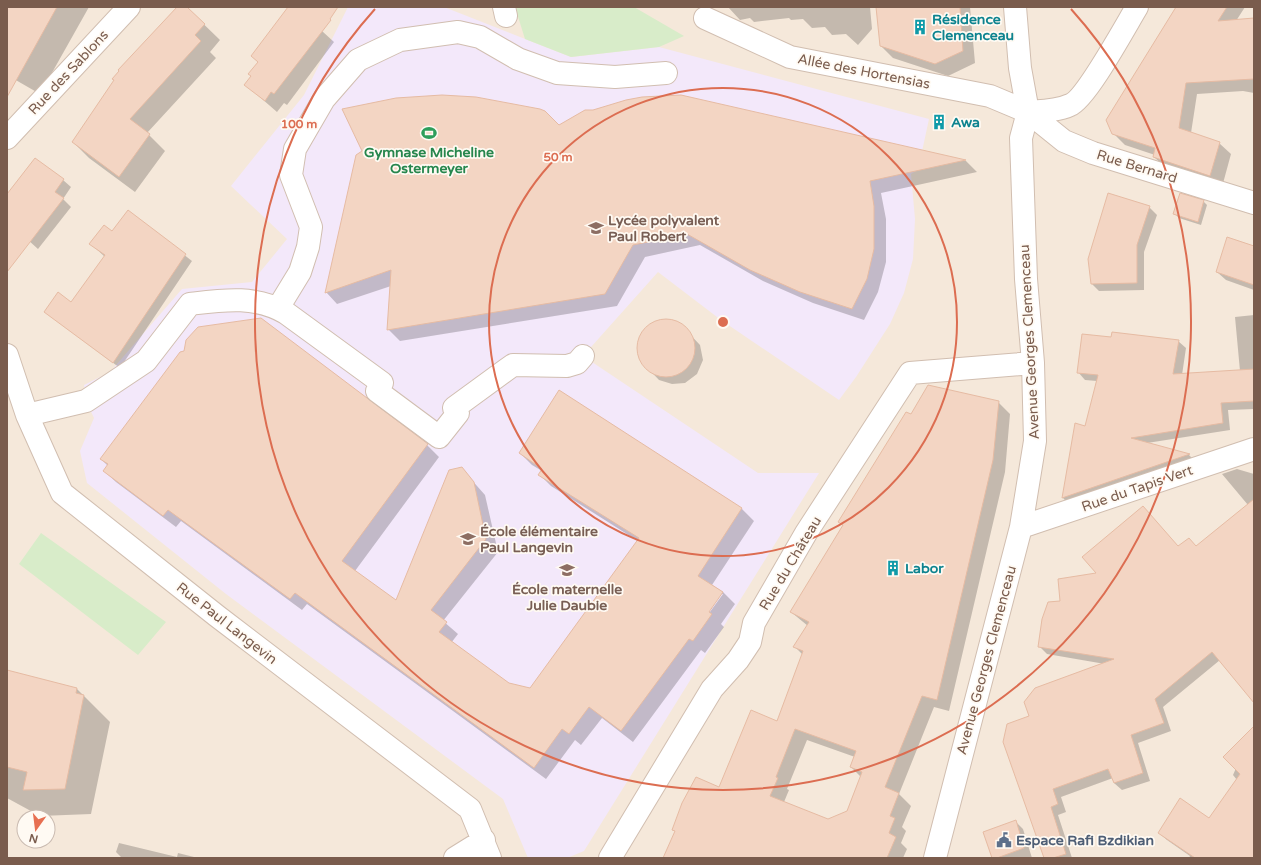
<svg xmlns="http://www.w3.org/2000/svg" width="1261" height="865" font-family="'Varela Round',sans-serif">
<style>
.residential{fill:#f5e8da;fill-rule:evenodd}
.education{fill:#f3e8fa}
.green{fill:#d8ecc9}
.shadow{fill:#0003;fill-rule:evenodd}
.building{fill:#f3d5c3;stroke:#e6bba3;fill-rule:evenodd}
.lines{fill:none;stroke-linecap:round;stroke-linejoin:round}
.minor-casing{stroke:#d1beb0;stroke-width:24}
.minor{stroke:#fff;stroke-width:22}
.ring{fill:none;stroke:#dc6d51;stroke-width:2}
.labels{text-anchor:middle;stroke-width:3.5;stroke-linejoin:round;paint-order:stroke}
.culture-label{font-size:14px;font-weight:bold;fill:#0d838f;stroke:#fffaf3;text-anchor:start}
.street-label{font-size:14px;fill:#7a5c4d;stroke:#fffaf3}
.leisure-label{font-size:14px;font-weight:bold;fill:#27864d;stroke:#fffaf3}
.education-label{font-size:14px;font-weight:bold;fill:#785e54;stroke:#fffaf3;text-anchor:start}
.service-label{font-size:14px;font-weight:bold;fill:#4e5e75;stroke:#fffaf3;text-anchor:start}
.centre{fill:#dc6d51;stroke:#fffaf3;stroke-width:2}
.ring-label{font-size:12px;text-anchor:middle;font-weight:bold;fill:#dc6d51;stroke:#fffaf3;stroke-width:3.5;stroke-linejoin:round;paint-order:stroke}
</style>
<rect width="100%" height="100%" fill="#fdf6ec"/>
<!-- residential -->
<path class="residential" d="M7 7H1254V858H7ZM24 817H48V841H24Z"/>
<!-- education -->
<path class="education" d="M348 7H444L571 57 659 47 929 119 918 170 911 174 915 219 913 259 904 293 890 324 856 377 839 400 721 320 658 272 583 356 758 473H819L584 851 567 858H528L503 799 226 594 87 483 80 451 94 418 86 401 84 385 110 372 182 289 252 282 287 239 231 186 304 95Z"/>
<!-- green -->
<path class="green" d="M515 7H634L684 36 659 47 571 57 525 39Z
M41 533 166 622 138 655 19 564Z"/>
<!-- shadow -->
<path class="shadow" d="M10 7H89L40 94 7 75V13Z
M178 7H186L220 40 210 52 216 58 147 133 165 151 135 192 89 158 73 142Z
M728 7H870L872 29 858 45 846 34 832 35 825 27 812 28 803 19 791 20 789 18 754 22 750 18 740 20Z
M877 7H970L975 63 948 76 893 58 881 46Z
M1177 7H1245L1236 21 1254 19V93L1243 91 1197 94 1191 133 1219 143 1231 154 1222 187 1166 168 1154 157 1155 155 1125 145 1113 133Z
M322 31 334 42 287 105 284 103 277 112 246 85 259 63 252 56Z
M681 96 966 161 977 172 881 193 886 219V262L878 292 864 320 813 303 763 281 700 245 645 257 617 306 400 341 388 329 391 286 337 304 326 292 559 127 593 111Z
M63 180 71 187 63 199 71 207 38 249 7 221V194Z
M1203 201 1207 205 1201 225 1179 218 1175 214Z
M1149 207 1157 215 1144 252V290L1099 291 1092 284Z
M128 211 192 261 120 368 45 312 71 303 105 257 91 244 113 233Z
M1254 247V290L1226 280 1217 272Z
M1254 315V409L1228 410 1230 430 1147 443 1189 455 1196 462 1070 505 1063 498 1076 424 1086 427 1097 381 1085 380 1078 372 1112 338 1178 341 1186 348 1182 375 1240 371 1235 317Z
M670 320 682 326 700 345 703 360 697 374 685 383 672 384 659 380 640 360 638 344 643 331 654 322Z
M559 392 742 509 754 521 712 585 723 592 735 604 721 624 724 627 705 653 701 650 633 742 602 718 581 745 575 740 546 779 307 604 302 610 181 521 176 527 116 482 104 471 108 466 101 459 427 445 439 457 355 571 396 602 462 469 485 495 498 552 443 621 458 634 451 643 508 684 530 689 638 541 551 486 540 475 542 471 532 465 520 453ZM721 594H723L707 616 705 615Z
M998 402 1010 414 1005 472 949 711 934 707 899 794 911 806 902 827 906 831 901 843 907 849 903 858H664L676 832 674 830 719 788 778 722 803 655 795 647 808 626 791 612 844 526 839 522 911 415ZM807 740 855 757 851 767 861 777 847 812 828 820 784 802 789 790 787 789Z
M1237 469 1254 474V701L1220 660 1163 707 1171 731 1138 743 1150 781 1122 790 1114 783 1113 778 1061 797 1066 812 1058 815 1072 858H1045L1030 717 1105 664 1047 654 1039 646 1062 601 1098 574 1178 547H1196L1248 505 1222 474Z
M7 671 77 689 110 722 91 814 40 816 7 798Z
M1254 727V858H1189L1190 856 1167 840 1159 833 1209 819 1237 780 1233 775Z
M1015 821 1023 829 1032 858H993Z
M119 843 177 857 178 853 198 858H122L116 852Z"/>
<!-- building -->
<path class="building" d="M7 7H57L7 97Z
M177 7H187L205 24 195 35 201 41 130 119 150 134 119 177 72 142 114 80 112 79 119 71 118 70Z
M288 7H338L330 19 331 20 274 94 271 92 265 101 244 85 251 76 248 74 258 62 251 56Z
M876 7H960L963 51 935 64 880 46Z
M1176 7H1227L1218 21 1254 18V79L1186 83 1179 128 1220 142 1210 176 1153 157 1155 148 1112 134 1106 120Z
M442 95 476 97 540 109 545 111 559 125 585 110H593L626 100 642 97 681 95 966 160 870 181 874 206V249L867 279 852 309 800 292 750 270 687 234 633 245 605 294 387 330 391 270 325 293 356 155 362 151 342 109 396 98Z
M35 158 64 179 55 192 64 198 7 272V194Z
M1108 193 1150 206 1137 245V283L1091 284 1088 259Z
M1180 193 1204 200 1198 222 1173 214Z
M128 210 186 254 113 363 44 312 58 292 71 302 105 255 89 244 104 225 112 231Z
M1227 237 1254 246V285L1216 272Z
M261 318 428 444 342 561 396 600 449 470 462 467 474 482 486 539 431 610 447 622 439 632 509 683 530 688 639 538 538 475 542 469 519 453 559 390 742 508 698 576 723 592 709 612 712 614 693 641 689 639 621 731 589 707 569 734 562 729 534 768 295 593 290 599 168 510 163 516 103 471 108 464 100 459 180 352 184 351 186 340 198 327Z
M637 348a29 29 0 1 1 58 0a29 29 0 1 1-58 0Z
M1112 332 1179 340 1173 374 1254 369V401L1221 403 1223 423 1131 438 1190 454 1062 498 1075 423 1085 426 1098 375 1077 373 1082 334 1111 337Z
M928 385 999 401 993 460 937 700 922 696 885 787 899 793 890 816 895 818 889 833 896 837 887 858H663L675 831 672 830 682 803 696 777 719 787 751 710 777 721 803 651 793 647 809 622 790 612 843 525 838 522 906 412 911 414ZM795 729 856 751 850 767 862 772 847 811 828 819 770 796 778 778 776 777Z
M1254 499V703L1212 652 1155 699 1164 723 1131 735 1143 773 1114 783 1108 769 1053 789 1058 804 1051 807 1066 854 1053 858H1044L1003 742 1007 724 1029 716 1024 702 1035 688 1114 659 1038 647 1042 619 1048 602 1060 601 1058 579 1096 573 1082 557 1143 506 1178 546 1189 538 1196 546Z
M7 670 77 688 76 693 84 695 65 789 23 790 27 772 7 767Z
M1254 726V858H1195L1158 833 1180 798 1209 818 1240 774 1223 757Z
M1016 820 1024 848 997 858H992L983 832Z"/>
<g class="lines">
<!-- minor casing -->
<g class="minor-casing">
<path id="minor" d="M504 7 506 16
M705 18 790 57 990 96 1028 112 1064 141 1093 153 1254 203
M1028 112C1042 111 1057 111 1070 105 1086 99 1126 25 1137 7
M7 138 129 7
M278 308 300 272 308 247 311 227 291 175 295 149 324 99 358 60 400 40 458 32 480 37 518 59 557 73 615 77 666 73
M7 355 27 415 62 493 217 616 470 809 490 858
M27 415 86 401 146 361 190 304C223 300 255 295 286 313L382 383 377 391 439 437 458 413 454 408 506 370 513 365 567 366 577 363 583 356
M1021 527 1254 449
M455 858 484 840
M610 858 712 689 738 660 750 642 754 623 806 533 910 373 1033 363
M935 858 1021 527 1035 441 1033 363 1026 279 1021 138 1028 112 1020 68 1015 7"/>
</g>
<!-- minor -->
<use href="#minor" class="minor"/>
</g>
<!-- distance rings -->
<g class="ring">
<circle cx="723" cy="322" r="234"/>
<path d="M1071 9A468 468 0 1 1 375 9"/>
</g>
<!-- icons -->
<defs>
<g id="building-bare" transform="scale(1.2)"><path d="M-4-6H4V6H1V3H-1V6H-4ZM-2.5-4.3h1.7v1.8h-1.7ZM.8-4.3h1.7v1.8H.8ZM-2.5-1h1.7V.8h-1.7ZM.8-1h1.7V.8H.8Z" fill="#0f9aa8" stroke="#fffaf3" stroke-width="2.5" paint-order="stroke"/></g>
<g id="stadium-bare" transform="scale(1.2)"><path d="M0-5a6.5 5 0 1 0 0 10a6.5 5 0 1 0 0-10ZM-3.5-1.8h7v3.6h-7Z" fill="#2e9e5b" stroke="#fffaf3" stroke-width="2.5" paint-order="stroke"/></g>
<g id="school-bare" transform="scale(1.2)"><path d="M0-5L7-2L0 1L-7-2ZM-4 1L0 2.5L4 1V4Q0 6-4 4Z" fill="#8d6e63" stroke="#fffaf3" stroke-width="2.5" paint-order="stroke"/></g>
<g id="civic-bare" transform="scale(1.2)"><path d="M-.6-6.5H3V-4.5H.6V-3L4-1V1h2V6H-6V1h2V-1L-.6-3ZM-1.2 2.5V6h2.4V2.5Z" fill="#5c6f8a" stroke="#fffaf3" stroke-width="2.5" paint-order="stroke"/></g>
</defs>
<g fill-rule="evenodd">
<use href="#building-bare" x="920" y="27"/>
<use href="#building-bare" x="939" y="122"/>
<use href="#stadium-bare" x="429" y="133"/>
<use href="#school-bare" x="596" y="228"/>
<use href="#school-bare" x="468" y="539"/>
<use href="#building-bare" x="893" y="568"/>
<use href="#school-bare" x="567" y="570"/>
<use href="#civic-bare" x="1004" y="840"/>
</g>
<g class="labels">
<!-- culture labels -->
<g class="culture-label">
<text x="932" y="24">Résidence<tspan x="932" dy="16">Clemenceau</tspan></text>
<text x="951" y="127">Awa</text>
<text x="905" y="573">Labor</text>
</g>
<!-- street labels -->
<g class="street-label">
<text transform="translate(864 71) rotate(11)" y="5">Allée des Hortensias</text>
<text transform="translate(68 72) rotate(-47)" y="5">Rue des Sablons</text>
<text transform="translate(1137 166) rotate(17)" y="5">Rue Bernard</text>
<text transform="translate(1029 342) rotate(-93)" y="5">Avenue Georges Clemenceau</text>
<text transform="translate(1137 488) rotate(-19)" y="5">Rue du Tapis Vert</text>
<text transform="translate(790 563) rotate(-59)" y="5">Rue du Château</text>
<text transform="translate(227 623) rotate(38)" y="5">Rue Paul Langevin</text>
<text transform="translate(986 660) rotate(-75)" y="5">Avenue Georges Clemenceau</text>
</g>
<!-- leisure labels -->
<g class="leisure-label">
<text x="429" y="157">Gymnase Micheline<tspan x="429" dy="16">Ostermeyer</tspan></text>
</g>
<!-- education labels -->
<g class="education-label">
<text x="608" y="225">Lycée polyvalent<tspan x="608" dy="16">Paul Robert</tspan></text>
<text x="480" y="536">École élémentaire<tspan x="480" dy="16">Paul Langevin</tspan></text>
<text x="567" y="594" text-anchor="middle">École maternelle<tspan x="567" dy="16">Julie Daubie</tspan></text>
</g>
<!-- service labels -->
<g class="service-label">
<text x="1016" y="845">Espace Rafi Bzdikian</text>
</g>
</g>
<circle cx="723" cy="322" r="6" class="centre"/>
<g class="ring-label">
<text x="299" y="128">100 m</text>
<text x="558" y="161">50 m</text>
</g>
<!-- border -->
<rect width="1261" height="865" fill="none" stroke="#7a5c4d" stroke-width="16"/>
<!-- north arrow -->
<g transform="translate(36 829) rotate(194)"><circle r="19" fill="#fffaf3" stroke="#cabbb1"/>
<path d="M0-3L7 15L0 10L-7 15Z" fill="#e76f51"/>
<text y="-6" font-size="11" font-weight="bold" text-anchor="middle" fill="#7a5c4d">N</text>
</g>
</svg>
